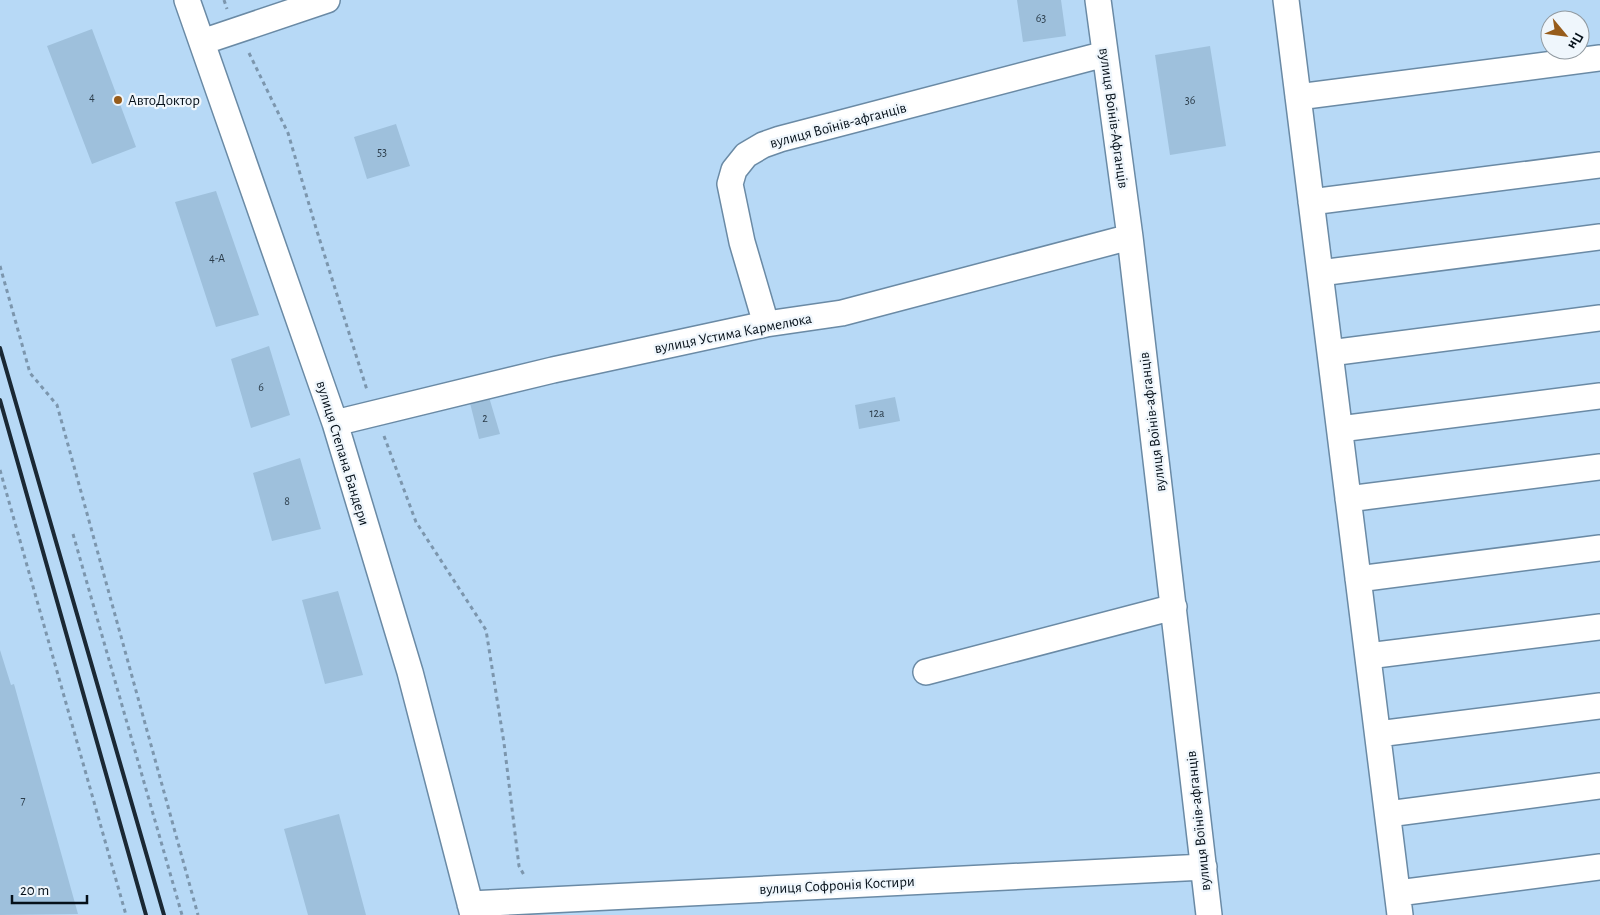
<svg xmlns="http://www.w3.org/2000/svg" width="1600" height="915" font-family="'Alegreya Sans',sans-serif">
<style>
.building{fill:#9ec0dc}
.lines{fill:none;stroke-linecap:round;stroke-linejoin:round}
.minor-casing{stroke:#6a8aa5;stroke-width:28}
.path{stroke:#7c96ad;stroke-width:3;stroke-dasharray:4 4;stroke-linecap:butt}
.minor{stroke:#fff;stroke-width:25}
.rail{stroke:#1a2834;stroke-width:4}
.poi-dot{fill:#975c1b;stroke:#eff6fc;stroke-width:2}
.labels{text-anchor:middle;stroke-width:4.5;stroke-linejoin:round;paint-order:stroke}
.number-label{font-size:12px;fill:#2b3c4a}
.poi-label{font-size:15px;fill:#051019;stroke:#eff6fc;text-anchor:start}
.street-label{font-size:15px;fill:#051019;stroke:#eff6fc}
</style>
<rect width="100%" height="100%" fill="#b7d9f6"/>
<!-- building -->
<path class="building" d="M1017 0H1061L1066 36 1023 42Z
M92 29 136 147 92 164 47 46Z
M1210 46 1226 146 1170 155 1155 55Z
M396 124 410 166 367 179 354 137Z
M216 191 259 315 216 327 175 202Z
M269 346 290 415 251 428 231 359Z
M489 397 500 434 479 439 470 403Z
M895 397 900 421 859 429 855 405Z
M300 458 321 529 272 541 253 473Z
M338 591 363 675 325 684 302 600Z
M0 650 11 685 14 684 78 914 0 915Z
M339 814 366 915H308L284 829Z"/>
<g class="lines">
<!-- minor casing -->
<g class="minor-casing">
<path id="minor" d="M187 0 335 423 410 672 473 915
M1098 0 1130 237 1209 915
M1286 0 1400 915
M202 42 327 0
M1298 97 1600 58
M1311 202 1600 165
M1320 273 1600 237
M766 324 742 242 730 184 734 170 746 155 763 145 780 139 1105 54
M1330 353 1600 318
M335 423 553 370 766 324 842 313 1130 237
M1340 429 1600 396
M1348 499 1600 467
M1358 579 1600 548
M1368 656 1600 627
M926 672 1174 607
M1378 734 1600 706
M1388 814 1600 786
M1398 893 1600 867
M470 904 1204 867"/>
</g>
<!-- path -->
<path class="path" d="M224 0 227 9
M249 53 288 133 316 228 367 390
M0 266 30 373 57 405 198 915
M384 436 416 522 486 630 504 743 519 866 525 877
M0 470 126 915
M73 534 182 915"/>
<!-- minor -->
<use href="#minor" class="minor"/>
<!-- rail -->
<path class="rail" d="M0 348 164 915
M0 400 146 915"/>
</g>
<!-- markers -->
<circle class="poi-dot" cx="118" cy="100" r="5"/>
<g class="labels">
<!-- number labels -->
<g class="number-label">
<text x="1041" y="22">63</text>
<text x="92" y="101">4</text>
<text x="1190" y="104">36</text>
<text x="382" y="156">53</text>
<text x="217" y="262">4-А</text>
<text x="261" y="391">6</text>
<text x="877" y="417">12а</text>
<text x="485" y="422">2</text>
<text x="287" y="505">8</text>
<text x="23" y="804">7</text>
</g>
<!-- poi labels -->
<g class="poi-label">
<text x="128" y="105">АвтоДоктор</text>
</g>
<!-- street labels -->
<g class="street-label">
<text transform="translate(1114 118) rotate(82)" y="5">вулиця Воїнів-Афганців</text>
<text transform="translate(838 125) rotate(-15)" y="5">вулиця Воїнів-афганців</text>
<text transform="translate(733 333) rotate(-11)" y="5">вулиця Устима Кармелюка</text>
<text transform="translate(1152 422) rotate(-97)" y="5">вулиця Воїнів-афганців</text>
<text transform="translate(343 453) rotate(73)" y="5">вулиця Степана Бандери</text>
<text transform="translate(1198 821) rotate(-96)" y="5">вулиця Воїнів-афганців</text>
<text transform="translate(837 885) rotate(-3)" y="5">вулиця Софронія Костири</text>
</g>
</g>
<!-- north arrow -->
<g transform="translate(1565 35) rotate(119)"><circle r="24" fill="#eff6fc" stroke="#919aa1"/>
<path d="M0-4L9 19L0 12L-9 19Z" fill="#975c1b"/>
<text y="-8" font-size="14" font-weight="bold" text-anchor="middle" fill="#051019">Пн</text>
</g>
<!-- scale -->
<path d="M12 895v8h75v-8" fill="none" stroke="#051019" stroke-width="2.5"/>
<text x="20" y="895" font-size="15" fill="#051019" stroke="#eff6fc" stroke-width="4" paint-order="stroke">20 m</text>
</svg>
